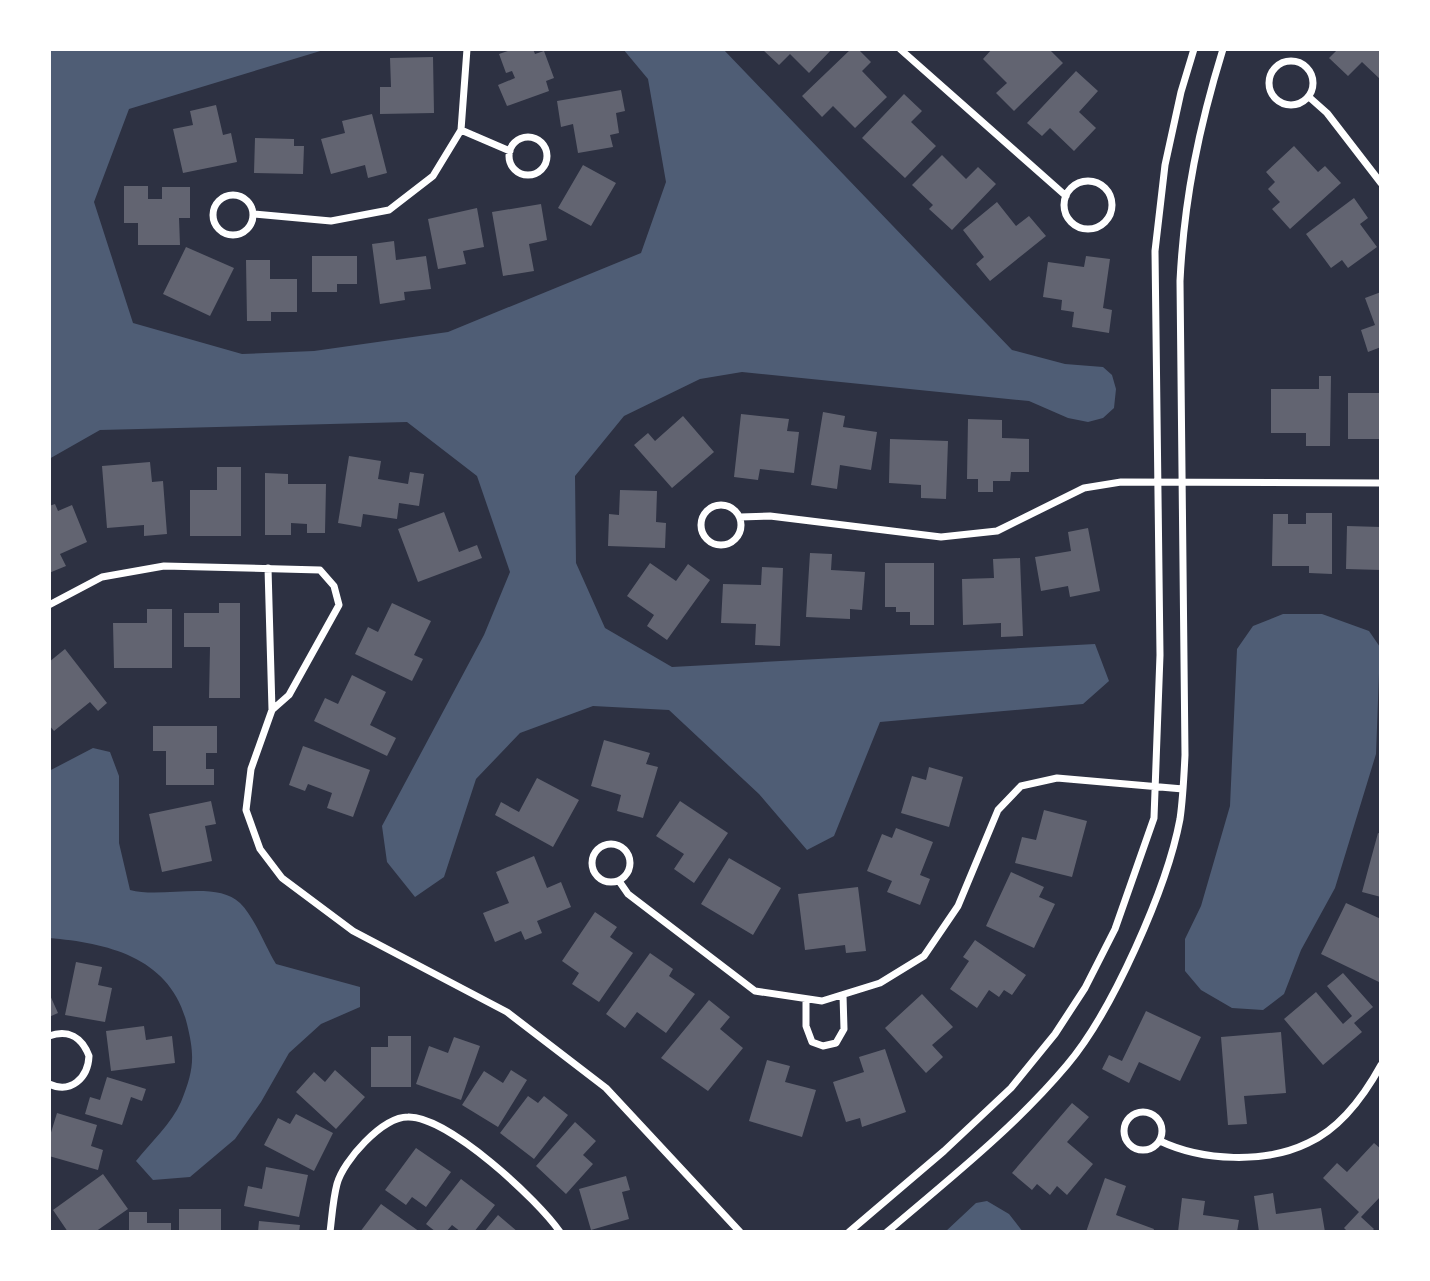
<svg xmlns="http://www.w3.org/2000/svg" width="1430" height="1281" font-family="'Golos Text',sans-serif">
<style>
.water{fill:#4f5d75}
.building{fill:#626471}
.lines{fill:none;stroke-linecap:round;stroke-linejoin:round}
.minor{stroke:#fff;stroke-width:7}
</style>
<rect width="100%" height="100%" fill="#2d3142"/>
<!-- water -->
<path class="water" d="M49 49H327L129 109 94 202 133 323 242 354 314 351 448 332 641 253 666 182 648 79 623 49H723L1012 350 1065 364 1103 367 1112 375 1116 389 1114 408 1103 418 1088 422 1068 418 1029 401 742 372 700 379 624 416 575 476 576 563 605 628 672 667 1095 644 1109 681 1083 704 880 722 834 836 807 850 759 794 669 710 593 706 520 733 476 779 444 877 415 897 387 862 382 826 484 635 510 572 477 476 407 422 100 430 49 459Z
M1283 614H1322L1369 631 1380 647 1376 754 1335 888 1301 950 1284 994 1263 1010 1232 1008 1201 990 1185 971V939L1201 906 1230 806 1237 649 1253 626Z
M93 748 110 752 119 776V843L130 890C162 899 216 880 240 903 255 918 265 946 276 964L360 987V1007L321 1024 289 1053 261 1102 235 1139 190 1177 153 1180 136 1161C150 1143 172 1123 181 1102 194 1070 195 1057 187 1024 171 958 109 943 49 938V771Z
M987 1201 1009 1214 1023 1232H945L976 1203Z"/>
<!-- building -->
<path class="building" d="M514 49H533L535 54 544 51 554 78 546 81 549 91 507 106 498 85 515 78 512 71 506 73 499 54Z
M762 49H832L809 73 790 54 779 65Z
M851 49H858L871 62 862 71 887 97 855 128 833 106 822 117 802 96Z
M992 49H1049L1063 63 1014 111 996 93 1007 83 983 59Z
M1338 49H1381V80L1362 62 1348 76 1329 58Z
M433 57 434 113 380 114V87H391L390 58Z
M1076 71 1098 91 1079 112 1096 128 1074 151 1050 128 1042 136 1027 123Z
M621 90 625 111 616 113 619 133 610 135 613 147 578 153 573 124 561 127 557 101Z
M904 94 922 111 911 122 936 146 905 178 862 138Z
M216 105 223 135 231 133 237 162 183 173 173 129 193 125 190 111Z
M372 114 387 173 368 178 365 165 331 174 321 139 345 133 342 121Z
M255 138 294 139V146H304L303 174 254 173Z
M1294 146 1318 172 1325 166 1341 183 1290 229 1272 209 1280 202 1268 189 1275 182 1266 172Z
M942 155 966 179 978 167 996 184 952 230 929 209 933 205 912 185Z
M583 165 616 183 591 226 558 208Z
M124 186H148V199H162V187H190V218H179L180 245H138V223H124Z
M1354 198 1368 218 1360 224 1377 247 1348 268 1342 260 1331 268 1306 234Z
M997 202 1016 226 1029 216 1046 236 990 281 976 264 984 257 963 230Z
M541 204 547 240 529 244 534 271 503 276 492 212Z
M477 208 484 247 463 251 466 264 438 269 428 219Z
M394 241 396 260 426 256 431 289 404 292 405 300 380 304 372 244Z
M186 247 234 268 210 316 163 294Z
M312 256H357V284H337V292H312Z
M1086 256 1110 259 1103 308 1112 310 1109 333 1072 327 1074 312 1061 310 1062 300 1043 297 1048 262 1084 267Z
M246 260H270V279H297V312H271V321H247Z
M1381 292V347L1368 352 1361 330 1375 325 1365 298Z
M1319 376H1331L1330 446H1306V433H1271V389H1319Z
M1348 393H1381V439H1348Z
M823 412 845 416 843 427 877 432 871 470 840 465 837 489 811 485Z
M741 414 789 419 787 431 799 432 794 473 760 469 758 480 734 477Z
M683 416 714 452 672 488 634 445 648 433 655 441Z
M968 419 1002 420V438L1029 439V472H1011L1010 481H993V492H978V479H967Z
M890 439 948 441 946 499 921 498V485L889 483Z
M349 456 381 461 378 479 408 484 410 472 424 474 419 506 399 503 397 519 363 514 361 527 338 523Z
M150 462 152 482 163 481 167 534 144 536V525L107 528 102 466Z
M217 467H241V536H190V490H217Z
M265 473 288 474V484H326L325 533H307V524L291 523V535H265Z
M620 490 657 491 656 522 666 523 665 548 608 546 609 514 619 515Z
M55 504 58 511 72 505 87 542 60 554 66 566 49 573V506Z
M444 512 459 552 477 545 482 558 418 582 398 529Z
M1306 513H1332V574L1309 573V566H1272L1273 514H1288V524H1306Z
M1347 526 1381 527V570L1346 569Z
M1088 528 1100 591 1070 597 1068 586 1041 591 1035 557 1071 551 1068 532Z
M810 553 832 554 831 570 865 572 862 610 850 609V619L806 617Z
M1020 558 1023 636 1001 637V623L963 625 962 579 994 578 993 559Z
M650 563 676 581 688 564 710 580 667 640 647 626 654 615 627 596Z
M885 563H934V625H910V612H896V607H885Z
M762 567 783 568 780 646 755 645 756 624 721 623 723 584 761 585Z
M219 603H240V698H209L210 647H184V613H219Z
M392 603 431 621 414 655 423 659 412 681 355 654 368 627 378 632Z
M147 609H172V668H114L113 623H147Z
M65 649 107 703 98 711 90 702 54 731 49 725V662Z
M352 675 386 692 370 725 396 738 387 756 314 721 325 698 338 704Z
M153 726H217V753H206V769H214V785H166V751H153Z
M604 740 650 753 646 764 658 767 643 818 617 811 621 795 591 786Z
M303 746 370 770 353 817 327 808 332 793 308 784 305 791 289 785Z
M929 767 963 777 949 827 901 813 912 776 926 780Z
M537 778 579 800 553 847 495 815 501 802 519 812Z
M211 801 216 824 205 826 212 861 162 872 149 814Z
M680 801 728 833 694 883 674 869 684 854 656 836Z
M1044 810 1087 821 1072 877 1015 863 1022 837 1036 840Z
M896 828 933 842 920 875 930 879 920 905 887 892 892 881 867 871 882 834 892 838Z
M1378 833 1381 834V897L1362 892Z
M534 856 547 888 561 882 571 907 537 921 542 933 525 940 521 931 495 942 483 913 509 903 496 872Z
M729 858 781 888 753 935 701 904Z
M1011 872 1044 887 1039 897 1055 904 1034 948 986 926Z
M858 887 866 951 846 953 845 945 805 950 798 894Z
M1346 903 1381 919 1379 982 1321 954Z
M595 912 617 927 610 937 633 953 599 1002 572 984 579 973 562 961Z
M975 940 1026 975 1012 995 1004 990 999 997 989 990 977 1008 950 989 969 961 963 957Z
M650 953 673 969 669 976 695 994 666 1033 637 1012 625 1028 606 1014Z
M76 962 102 967 98 985 112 988 105 1022 65 1015Z
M1343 973 1373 1007 1354 1023 1362 1032 1323 1065 1284 1019 1316 992 1343 1024 1352 1016 1327 986Z
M49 993 58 1013 49 1017Z
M922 994 953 1027 932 1045 943 1057 926 1073 885 1028Z
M709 1000 730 1017 720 1029 743 1048 708 1091 661 1058Z
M1146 1011 1201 1037 1180 1081 1139 1062 1129 1083 1102 1069 1109 1055 1122 1061Z
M144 1026 146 1040 172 1036 175 1063 111 1071 106 1031Z
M1281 1032 1286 1093 1244 1096 1247 1124 1228 1125 1221 1037Z
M388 1036H411V1087H371V1047H388Z
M454 1037 480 1046 461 1100 416 1084 429 1046 448 1053Z
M885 1049 906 1112 862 1127 860 1118 846 1122 833 1082 864 1072 859 1057Z
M767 1060 790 1066 785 1082 816 1090 802 1137 749 1121Z
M335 1070 365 1097 336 1129 296 1092 314 1072 325 1082Z
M511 1070 527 1080 498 1127 462 1105 484 1071 503 1083Z
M107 1077 146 1089 142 1101 131 1097 122 1125 85 1114 90 1097 100 1100Z
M528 1096 538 1103 544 1096 568 1115 534 1159 500 1133Z
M1072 1103 1089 1117 1067 1142 1093 1164 1067 1195 1057 1186 1050 1195 1037 1184 1032 1190 1012 1173Z
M57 1113 97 1125 91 1146 103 1150 98 1170 49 1156V1139Z
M296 1114 333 1133 314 1171 264 1145 278 1118 290 1124Z
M575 1122 596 1141 583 1155 593 1164 566 1194 536 1166Z
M1374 1143 1381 1149V1196L1361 1217 1374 1229 1371 1232H1348L1344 1228 1359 1212 1323 1178 1337 1163 1347 1172Z
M416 1148 451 1172 426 1207 412 1197 406 1205 385 1190Z
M266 1167 308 1175 299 1217 244 1206 248 1186 262 1189Z
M103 1174 128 1209 95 1232H68L53 1210Z
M626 1176 630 1190 622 1192 629 1219 591 1230 579 1189Z
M1105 1178 1126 1186 1116 1215 1154 1229 1153 1232H1086Z
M461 1179 495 1205 474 1232H461L452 1225 446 1232H436L426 1224Z
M1273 1193 1276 1214 1321 1208 1325 1232H1259L1254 1196Z
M1182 1198 1205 1201 1203 1215 1239 1220 1237 1232H1178Z
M381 1204 420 1232H360Z
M179 1209H221V1232H179Z
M129 1212H147V1223H171V1232H129Z
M498 1215 518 1232H484Z
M259 1221 300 1225 299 1232H258Z"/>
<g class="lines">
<!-- minor -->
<path class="minor" d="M900 49 1066 196
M1269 83a22 22 0 1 1 44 0a22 22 0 1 1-44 0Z
M1309 97 1327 113 1381 183
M461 130 510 151
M509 156a19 19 0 1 1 38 0a19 19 0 1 1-38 0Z
M1064 205a24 24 0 1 1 48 0a24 24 0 1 1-48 0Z
M213 215a20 20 0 1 1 40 0a20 20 0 1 1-40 0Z
M254 214 331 221 389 210 433 176 461 130 467 49
M701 525a20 20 0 1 1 40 0a20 20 0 1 1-40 0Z
M740 517 770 516 941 537 997 531 1084 488 1121 482 1381 483
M268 568 272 710
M49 605 102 577 164 566 320 570 334 586 339 605 289 695 272 710 251 769 246 810 260 849 282 878 353 931 507 1012 606 1088 740 1232
M592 863a19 19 0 1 1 38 0a19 19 0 1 1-38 0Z
M619 881 628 894 755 991 822 1001 880 983 924 956 958 906 998 810 1021 786 1057 778 1183 789
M806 999V1026L812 1042 823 1046 836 1043 844 1029 843 995
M49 1036C68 1029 82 1037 89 1056 88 1078 71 1094 49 1084
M1124 1131a19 19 0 1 1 38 0a19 19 0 1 1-38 0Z
M1160 1141C1202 1161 1265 1164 1308 1143 1341 1128 1364 1096 1381 1065
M330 1232C332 1216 333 1199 337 1184 343 1161 382 1117 408 1117 448 1116 538 1200 560 1232
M849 1232 944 1151 1011 1088 1055 1034 1085 988 1115 929 1154 818 1160 655 1155 251 1165 165 1181 92 1194 49
M887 1232C949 1179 1014 1128 1067 1065 1112 1012 1167 888 1180 819 1183 798 1184 776 1185 755L1180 281C1184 199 1199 127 1223 49"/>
</g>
<!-- border -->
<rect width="1430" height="1281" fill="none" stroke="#ffffff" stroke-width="102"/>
</svg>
